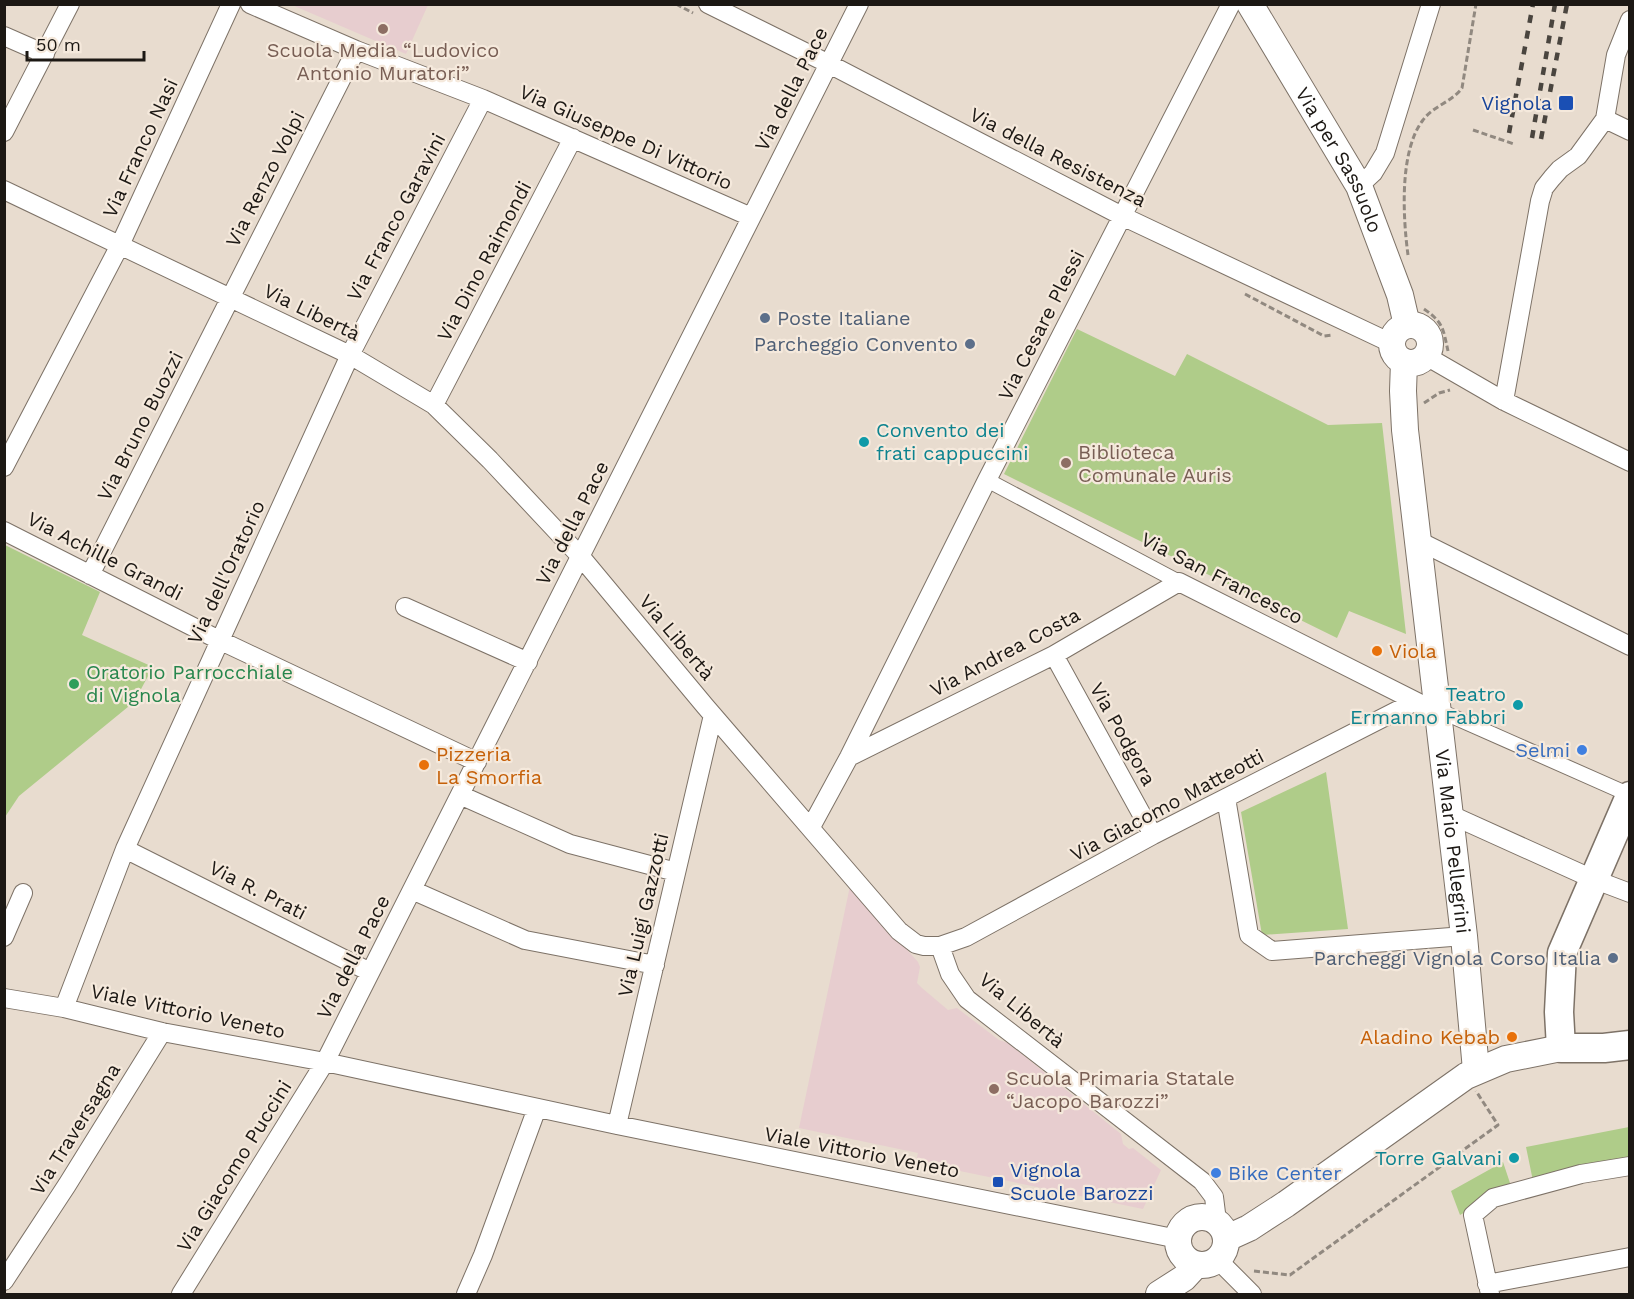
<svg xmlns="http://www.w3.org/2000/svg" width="1634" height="1299" font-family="'Work Sans',sans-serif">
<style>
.education{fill:#e7cdcf}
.green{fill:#afcc89}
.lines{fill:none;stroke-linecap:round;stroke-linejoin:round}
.pedestrian-casing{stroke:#7d7267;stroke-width:16}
.minor-casing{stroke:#7d7267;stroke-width:20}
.secondary-casing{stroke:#7d7267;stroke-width:28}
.primary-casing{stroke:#7d7267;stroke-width:31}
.path{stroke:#918980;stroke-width:3;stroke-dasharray:6 3;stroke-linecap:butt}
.pedestrian{stroke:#fff;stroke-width:14}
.minor{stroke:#fff;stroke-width:18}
.secondary{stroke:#fff;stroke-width:26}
.primary{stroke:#fff;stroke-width:28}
.rail{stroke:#4a453f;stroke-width:4.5;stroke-dasharray:8 8;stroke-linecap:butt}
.education-dot{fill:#8d6e63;stroke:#f5e9dc;stroke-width:2}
.transit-dot{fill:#1a4fb4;stroke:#f5e9dc;stroke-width:2}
.service-dot{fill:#5c6f8a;stroke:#f5e9dc;stroke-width:2}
.culture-dot{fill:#0f9aa8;stroke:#f5e9dc;stroke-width:2}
.food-dot{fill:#e8710a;stroke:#f5e9dc;stroke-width:2}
.leisure-dot{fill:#2e9e5b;stroke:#f5e9dc;stroke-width:2}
.shop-dot{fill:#3f7fe0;stroke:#f5e9dc;stroke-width:2}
.labels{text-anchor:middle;stroke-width:4.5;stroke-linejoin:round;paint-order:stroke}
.education-label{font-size:20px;fill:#785e54;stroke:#f5e9dc;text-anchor:start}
.street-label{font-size:20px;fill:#1c1814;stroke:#f5e9dc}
.transit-label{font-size:20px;fill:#164399;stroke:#f5e9dc;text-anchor:end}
.service-label{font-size:20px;fill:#4e5e75;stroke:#f5e9dc;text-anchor:end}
.culture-label{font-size:20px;fill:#0d838f;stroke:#f5e9dc;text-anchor:end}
.food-label{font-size:20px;fill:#c56008;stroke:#f5e9dc;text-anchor:start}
.leisure-label{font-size:20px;fill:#27864d;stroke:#f5e9dc;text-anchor:start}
.shop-label{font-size:20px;fill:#366cbe;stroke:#f5e9dc;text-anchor:end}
</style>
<rect width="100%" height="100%" fill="#e8dccf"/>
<!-- education -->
<path class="education" d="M292 5 428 4V5L406 54Z
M850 886 918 962 920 967 917 983 922 988 948 1010 957 1008 999 1040 1008 1043 1121 1134 1123 1144 1129 1149 1133 1148 1161 1170 1143 1209 916 1162 918 1153 799 1128Z"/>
<!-- green -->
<path class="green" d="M1077 329 1175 376 1187 354 1328 425 1382 423 1406 634 1349 611 1337 638 1004 474Z
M5 545 100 592 82 635 153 667 134 702 19 796 5 817Z
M1326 772 1348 929 1262 935 1241 812Z
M1629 1127V1161L1533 1181 1526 1147Z
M1503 1162 1511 1186 1460 1215 1451 1191Z"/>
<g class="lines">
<!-- pedestrian casing -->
<g class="pedestrian-casing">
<path id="pedestrian" d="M987 480 1179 582
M1438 710 1630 795"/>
</g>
<!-- minor casing -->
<g class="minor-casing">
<path id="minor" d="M250 4 356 50 483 99 751 217
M708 4 829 64 1122 216 1391 343
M4 36 45 54
M1605 119 1630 131
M4 132 70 4
M1359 186 1373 173 1385 153 1431 4
M4 190 350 355 434 405 490 460 581 557 705 706 899 931 916 944 924 946H940L966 937 1153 835 1414 702
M1426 356 1504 401 1630 462
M1504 401 1540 201 1544 188 1552 178 1560 169 1578 156 1605 119 1616 55 1630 20
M434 405 573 138
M4 467 120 245 231 4
M4 531 219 640 477 762
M1417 540 1630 646
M90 575 356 50
M405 607 528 662
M1054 655 1153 835
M849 757 1054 655 1179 582 1423 705
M460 795 570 844 676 872
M1226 798 1249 935 1272 951 1464 936
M1449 814 1593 879 1630 893
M811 827 849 757 987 480 1231 4
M125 849 370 972
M412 890 525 940 655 965
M4 937 23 893
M940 946 950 974 967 999 1202 1181 1214 1197 1217 1221
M4 998 64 1008 162 1032 325 1062 617 1125 1178 1239
M64 1008 125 849 350 355 483 99
M617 1125 713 715
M1218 1260 1252 1294
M4 1281 67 1185 162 1032
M1487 1284 1630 1257
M181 1294 325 1062 859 4
M466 1294 483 1255 537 1108
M1490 1294 1473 1215 1493 1198 1581 1174 1630 1166"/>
</g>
<!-- secondary casing -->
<g class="secondary-casing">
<g id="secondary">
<path id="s1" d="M1250 4 1359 186 1400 295 1407 325"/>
<circle cx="1411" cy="344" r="19"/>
<path id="s2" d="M1404 362 1403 391 1405 430 1464 936 1476 1070"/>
<circle cx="1202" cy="1241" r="24"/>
<path d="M1227 1238 1249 1228 1286 1204 1466 1076 1506 1059 1561 1048"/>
<path d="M1159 1294 1184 1278 1196 1265"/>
</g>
</g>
<!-- primary casing -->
<g class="primary-casing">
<path id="primary" d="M1630 796 1562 953 1559 1012 1561 1048H1604L1630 1045"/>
</g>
<!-- path -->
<path class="path" d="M676 4 693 13
M1473 130 1514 144
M1408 255C1403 218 1399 151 1423 120 1433 106 1452 102 1462 88L1476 4
M1245 294 1324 336 1332 335
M1424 309C1444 323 1443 329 1448 351
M1424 403 1439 393 1450 390
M1254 1271 1290 1275 1498 1125 1476 1091"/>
<!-- pedestrian -->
<use href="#pedestrian" class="pedestrian"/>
<!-- minor -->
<use href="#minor" class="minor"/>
<!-- secondary -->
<use href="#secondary" class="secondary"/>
<!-- primary -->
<use href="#primary" class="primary"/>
<!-- rail -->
<path class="rail" d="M1509 133 1533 4
M1532 138 1555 4
M1541 139 1567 4"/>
</g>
<!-- markers -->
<g class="education-dot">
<circle cx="383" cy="29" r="6"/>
<circle cx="1066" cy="463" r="6"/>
<circle cx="994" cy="1089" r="6"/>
</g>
<g class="transit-dot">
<rect x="1558" y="95" width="16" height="16" rx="3"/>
<rect x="992" y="1176" width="12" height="12" rx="3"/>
</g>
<g class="service-dot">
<circle cx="765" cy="318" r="6"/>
<circle cx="970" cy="344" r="6"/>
<circle cx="1613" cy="958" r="6"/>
</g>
<g class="culture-dot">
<circle cx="864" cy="442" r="6"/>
<circle cx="1518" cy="705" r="6"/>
<circle cx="1514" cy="1158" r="6"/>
</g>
<g class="food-dot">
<circle cx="1377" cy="651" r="6"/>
<circle cx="424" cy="765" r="6"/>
<circle cx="1512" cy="1037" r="6"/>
</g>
<circle class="leisure-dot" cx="74" cy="684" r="6"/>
<g class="shop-dot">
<circle cx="1582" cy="750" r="6"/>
<circle cx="1216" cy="1173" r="6"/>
</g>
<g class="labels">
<!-- education labels -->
<g class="education-label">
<text x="383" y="57" text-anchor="middle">Scuola Media “Ludovico<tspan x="383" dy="23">Antonio Muratori”</tspan></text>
<text x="1078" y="459">Biblioteca<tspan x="1078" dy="23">Comunale Auris</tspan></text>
<text x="1006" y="1085">Scuola Primaria Statale<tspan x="1006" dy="23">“Jacopo Barozzi”</tspan></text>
</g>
<!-- street labels -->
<g class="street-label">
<text transform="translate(791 89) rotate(-63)" y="7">Via della Pace</text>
<text transform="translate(626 137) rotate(24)" y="7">Via Giuseppe Di Vittorio</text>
<text transform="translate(140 148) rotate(-65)" y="7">Via Franco Nasi</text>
<text transform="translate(1058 157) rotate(27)" y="7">Via della Resistenza</text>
<text dy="7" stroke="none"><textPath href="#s1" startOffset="180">Via per Sassuolo</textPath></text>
<text transform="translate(265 179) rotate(-63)" y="7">Via Renzo Volpi</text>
<text transform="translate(396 217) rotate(-62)" y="7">Via Franco Garavini</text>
<text transform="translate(484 261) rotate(-62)" y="7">Via Dino Raimondi</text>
<text transform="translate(312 312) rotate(26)" y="7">Via Libertà</text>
<text transform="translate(1041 325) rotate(-63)" y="7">Via Cesare Plessi</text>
<text transform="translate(140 426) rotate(-63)" y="7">Via Bruno Buozzi</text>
<text transform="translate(572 523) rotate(-63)" y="7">Via della Pace</text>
<text transform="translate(105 556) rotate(27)" y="7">Via Achille Grandi</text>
<text transform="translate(226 572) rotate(-65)" y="7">Via dell'Oratorio</text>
<text transform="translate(1222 578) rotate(27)" y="7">Via San Francesco</text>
<text transform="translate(677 637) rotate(50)" y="7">Via Libertà</text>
<text transform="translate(1005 652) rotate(-28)" y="7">Via Andrea Costa</text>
<text transform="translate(1123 734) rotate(61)" y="7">Via Podgora</text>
<text transform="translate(1167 805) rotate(-28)" y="7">Via Giacomo Matteotti</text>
<text dy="7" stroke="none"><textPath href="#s2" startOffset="482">Via Mario Pellegrini</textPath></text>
<text transform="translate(258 890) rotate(27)" y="7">Via R. Prati</text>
<text transform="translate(643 915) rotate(-77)" y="7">Via Luigi Gazzotti</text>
<text transform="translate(353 957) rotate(-63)" y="7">Via della Pace</text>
<text transform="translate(1022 1010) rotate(40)" y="7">Via Libertà</text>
<text transform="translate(188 1011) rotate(12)" y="7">Viale Vittorio Veneto</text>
<text transform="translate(75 1129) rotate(-58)" y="7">Via Traversagna</text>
<text transform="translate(862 1152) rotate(11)" y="7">Viale Vittorio Veneto</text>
<text transform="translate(234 1166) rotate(-58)" y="7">Via Giacomo Puccini</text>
</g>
<!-- transit labels -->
<g class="transit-label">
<text x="1552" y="110">Vignola</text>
<text x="1010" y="1177" text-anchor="start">Vignola<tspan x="1010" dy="23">Scuole Barozzi</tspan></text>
</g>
<!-- service labels -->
<g class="service-label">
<text x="777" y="325" text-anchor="start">Poste Italiane</text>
<text x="958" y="351">Parcheggio Convento</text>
<text x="1601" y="965">Parcheggi Vignola Corso Italia</text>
</g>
<!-- culture labels -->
<g class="culture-label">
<text x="876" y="437" text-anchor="start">Convento dei<tspan x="876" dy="23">frati cappuccini</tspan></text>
<text x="1506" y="701">Teatro<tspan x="1506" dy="23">Ermanno Fabbri</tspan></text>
<text x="1502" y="1165">Torre Galvani</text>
</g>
<!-- food labels -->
<g class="food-label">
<text x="1389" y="658">Viola</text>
<text x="436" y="761">Pizzeria<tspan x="436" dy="23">La Smorfia</tspan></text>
<text x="1500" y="1044" text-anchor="end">Aladino Kebab</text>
</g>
<!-- leisure labels -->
<g class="leisure-label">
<text x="86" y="679">Oratorio Parrocchiale<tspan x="86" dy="23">di Vignola</tspan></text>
</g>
<!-- shop labels -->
<g class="shop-label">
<text x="1570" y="757">Selmi</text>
<text x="1228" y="1180" text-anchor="start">Bike Center</text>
</g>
</g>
<!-- border -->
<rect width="1634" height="1299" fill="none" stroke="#1c1814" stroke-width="12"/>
<!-- scale -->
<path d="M27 51v9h117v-9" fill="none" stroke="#1c1814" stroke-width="3"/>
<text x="36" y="51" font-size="18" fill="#1c1814" stroke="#f5e9dc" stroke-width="4.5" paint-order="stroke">50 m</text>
</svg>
